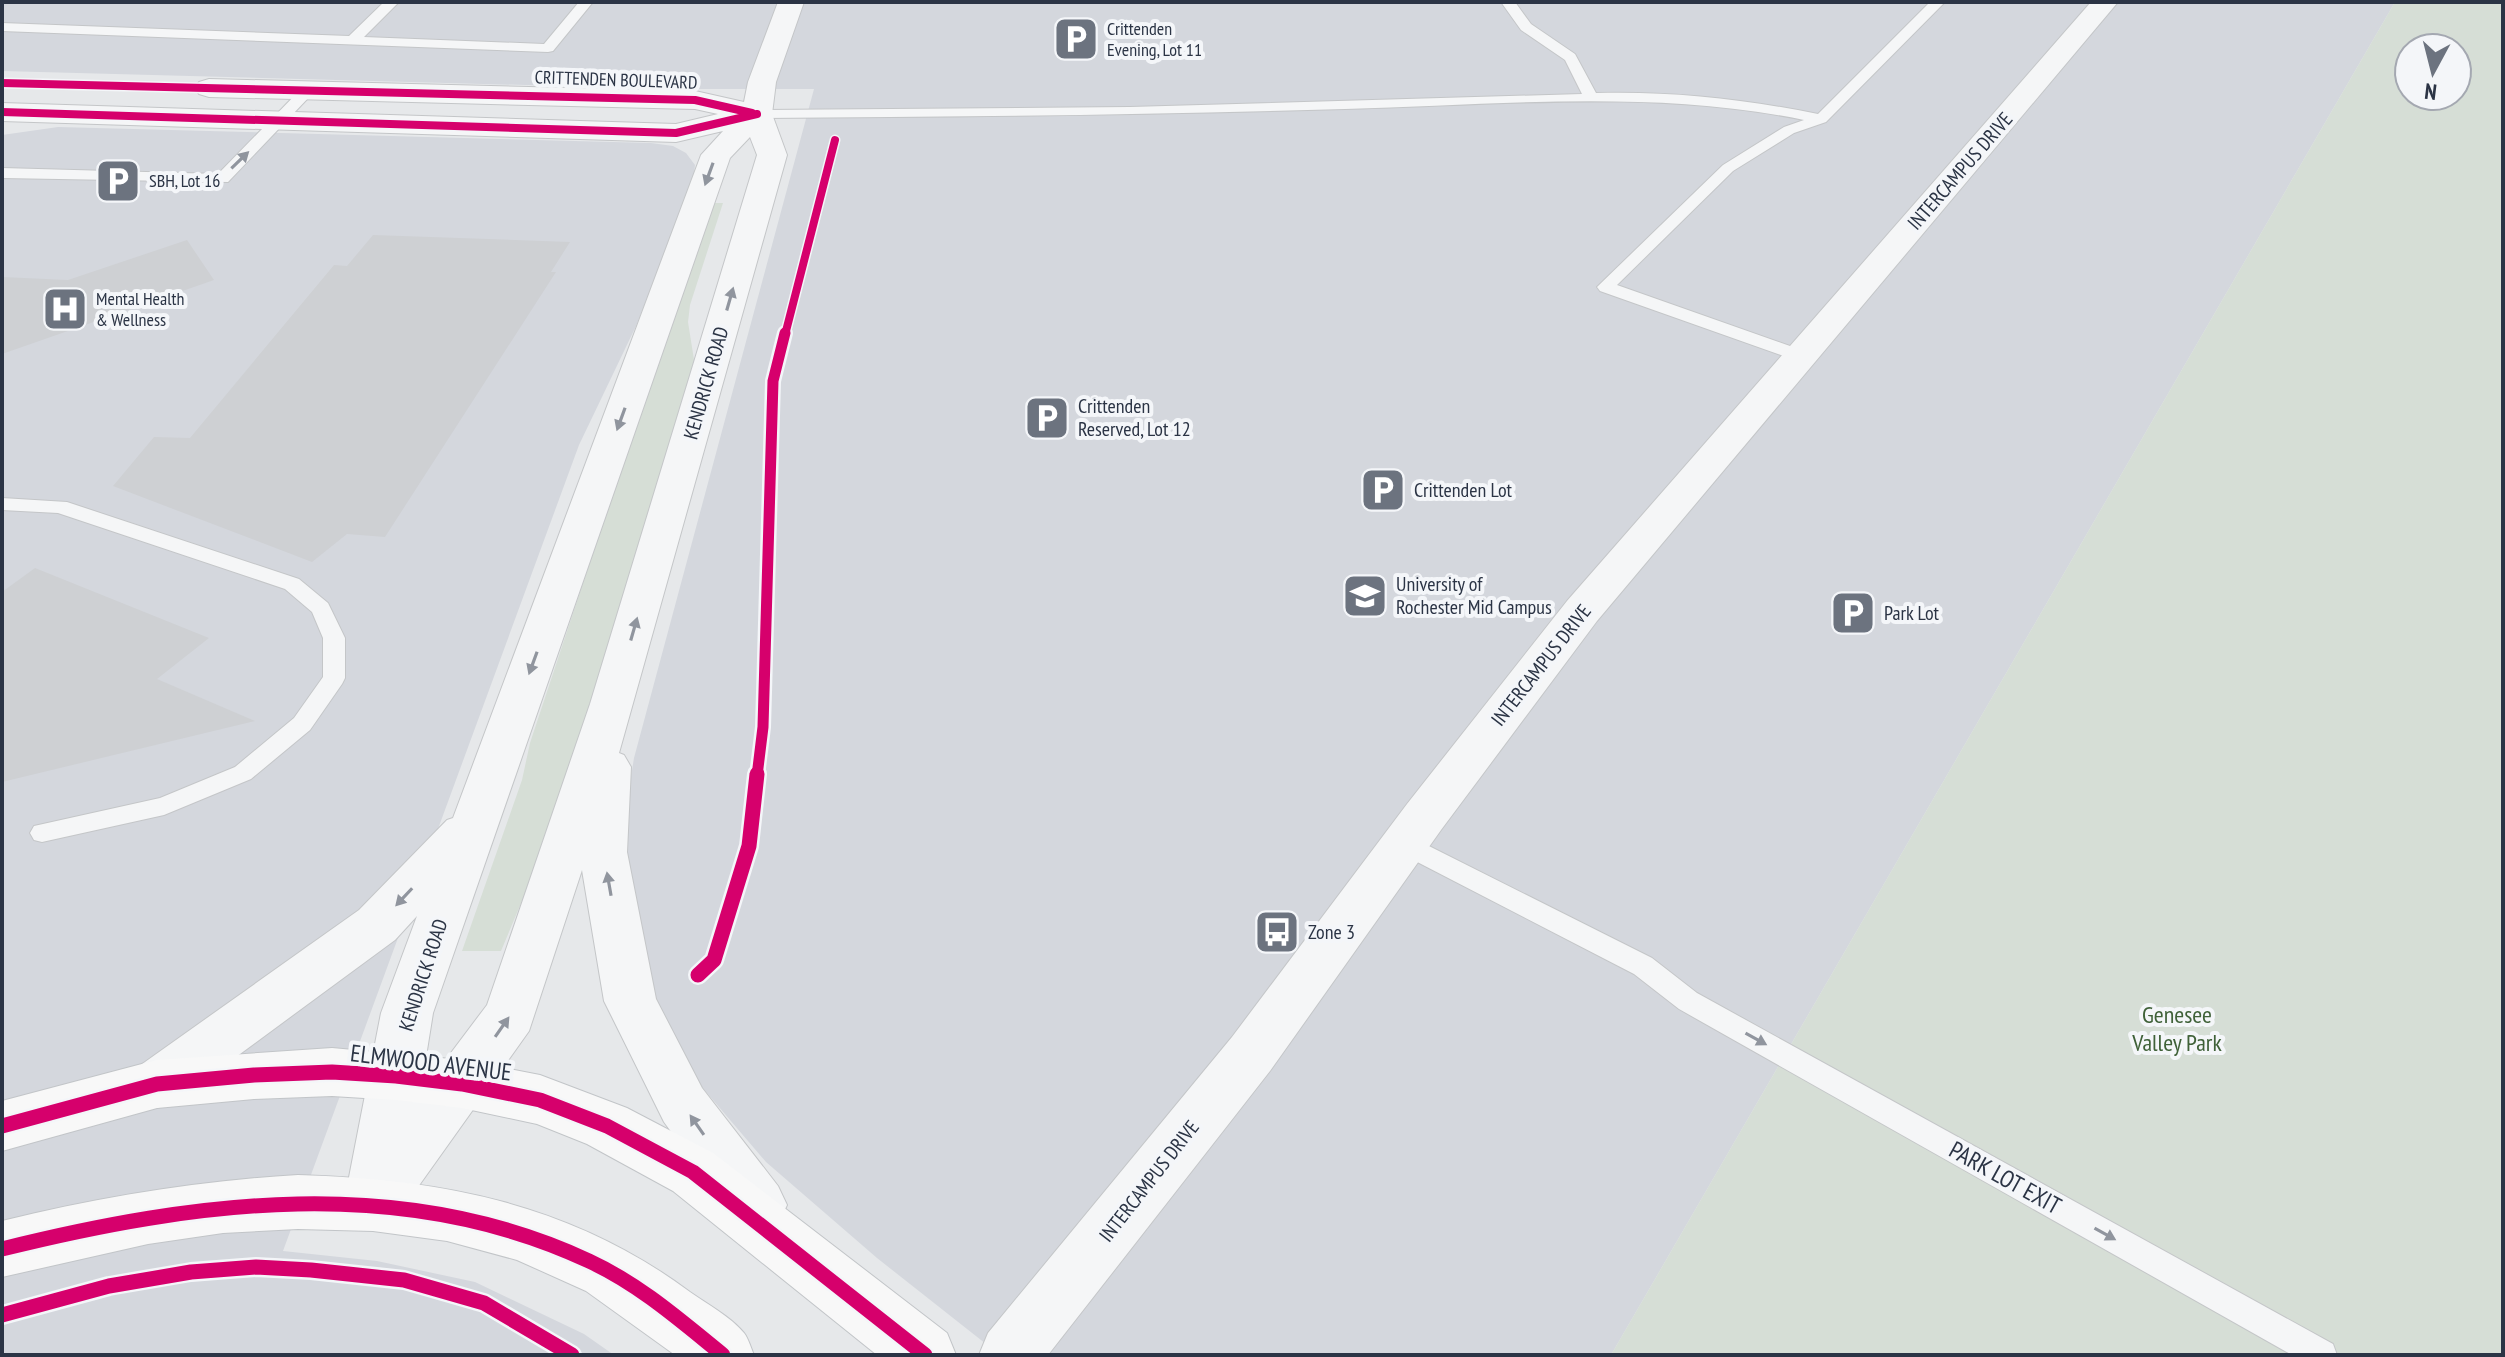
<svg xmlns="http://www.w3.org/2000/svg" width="2505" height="1357" font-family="'PT Sans Narrow',sans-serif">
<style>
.built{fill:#d4d7dd}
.green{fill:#d6ded6;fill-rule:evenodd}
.building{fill:#ced0d3}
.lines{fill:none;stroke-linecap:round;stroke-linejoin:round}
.service-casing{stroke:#c4c6c8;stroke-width:2}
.minor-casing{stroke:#c4c6c8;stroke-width:2}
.tertiary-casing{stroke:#c4c6c8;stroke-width:2}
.primary-casing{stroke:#c2c5c8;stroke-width:2}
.service{fill:#f5f6f7;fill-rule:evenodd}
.minor{fill:#f5f6f7;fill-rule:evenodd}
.tertiary{fill:#f5f6f7;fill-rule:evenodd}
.primary{fill:#f8f8f8;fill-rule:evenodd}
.cycleway-far2-casing{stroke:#f4f6f9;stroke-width:11}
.cycleway-far1-casing{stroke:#f4f6f9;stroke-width:16}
.cycleway-casing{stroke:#f4f6f9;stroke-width:20}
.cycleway-far2{stroke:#d6006c;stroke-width:8}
.cycleway-far1{stroke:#d6006c;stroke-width:11}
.cycleway{stroke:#d6006c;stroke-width:15}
.oneway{fill:#90959e}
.labels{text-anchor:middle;stroke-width:8;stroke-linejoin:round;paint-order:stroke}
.far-poi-label{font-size:18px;fill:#2b3445;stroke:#f4f6f9;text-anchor:start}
.far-street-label{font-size:18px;fill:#2b3445;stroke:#f4f6f9}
.street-label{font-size:20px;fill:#2b3445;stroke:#f4f6f9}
.poi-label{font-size:20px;fill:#2b3445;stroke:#f4f6f9;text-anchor:start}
.near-park-label{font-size:24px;fill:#3f6138;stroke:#f4f6f9}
.near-street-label{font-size:24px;fill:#2b3445;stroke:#f4f6f9}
</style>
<rect width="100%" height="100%" fill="#e6e8ea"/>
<!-- built -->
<path class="built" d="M2 2H2395L1611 1355H1000L877 1258 766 1162 701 1086 654 996 623 847 627 801 634 758 814 89H671L2 71Z
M58 127 651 143 673 146 686 153 695 165 693 182 636 326 579 445 283 1251 377 1261 475 1282 584 1334 614 1355H2V135Z"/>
<!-- green -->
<path class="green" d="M2395 2H2503V1355H1611ZM2409 48H2457V96H2409Z
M709 203H723L690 305 688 322 695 366 585 719 524 896 501 951H462L522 780 530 743Z"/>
<!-- building -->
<path class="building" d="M373 235 570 242 551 272H556L385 537 347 534 312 562 113 486 154 437 190 438 334 265 347 266Z
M187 240 214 280 2 354V277L68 280Z
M35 568 209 638 157 679 255 721 2 782V592Z"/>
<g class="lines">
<!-- service casing -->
<g class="service-casing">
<path id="service" d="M384 2H399L364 37 544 44 579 2H593L553 51 548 52 2 31V23L349 36Z
M1501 2H1515L1531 24 1575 54 1596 93C1672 91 1744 99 1818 114L1930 2H1945L1826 122 1794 133 1733 171 1617 285 1807 352 1810 356 1807 360H1795L1600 291 1597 287 1723 165 1784 127 1804 120C1653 89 1498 105 1345 109 1149 115 953 117 757 118L750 114 757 110 1130 107 1582 94 1565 60 1521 30Z
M307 87 314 91 312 94 228 182 2 178V168L218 174 302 88Z
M2 498 67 502 299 579 328 603 345 638V678L342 684 310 730 251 779 164 815 42 842 34 840 30 833 34 826 160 798 235 767 294 718 323 677V638L312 612 285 589 58 513 2 510Z
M1405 834 1652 958 1697 993 2333 1344 2337 1355H2292L1679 1009 1634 974 1396 851 1393 844 1396 837Z"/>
</g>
<!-- minor casing -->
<g class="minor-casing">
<path id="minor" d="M2091 2H2118L1597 621 1441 830 1270 1071 1048 1355H979L988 1333 1232 1037 1407 804 1567 601Z"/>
</g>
<!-- tertiary casing -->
<g class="tertiary-casing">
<path id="tertiary" d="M778 2H804L776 82 772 114 787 155 619 753 624 755 631 767 627 852 656 999 702 1088 778 1186 787 1205 778 1224 758 1232 738 1224 664 1122 612 1017 604 1001 582 870 529 1031 393 1222 373 1230 353 1222 344 1203 381 1013 417 916 395 940 176 1101 157 1108 138 1101 130 1084 138 1067 359 910 447 820 453 818 701 155 723 131 676 142 2 121V103L676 124 718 114 695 109 209 97 199 94 195 88 199 82 209 79 695 91 744 102 748 82ZM750 137 757 155 590 704 487 1005 420 1094 433 1013 441 990 730 158Z"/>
</g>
<!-- primary casing -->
<g class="primary-casing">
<path id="primary" d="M332 1048 462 1060 540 1075 627 1108 713 1153 947 1333 956 1355H877L673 1191 587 1144 537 1124 462 1108 396 1100 332 1096 254 1099 157 1108 2 1151V1101L157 1060Z
M298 1175C442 1179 572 1204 690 1292 707 1304 731 1317 744 1333 748 1338 751 1348 754 1355H675L586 1291 517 1260 447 1241 373 1231 298 1229 223 1233 148 1244 2 1277V1221C100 1197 197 1181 298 1175Z"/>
</g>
<!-- service -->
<use href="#service" class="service"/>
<!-- minor -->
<use href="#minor" class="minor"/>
<!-- tertiary -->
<use href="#tertiary" class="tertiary"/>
<!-- primary -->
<use href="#primary" class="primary"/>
<!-- cycleway-far2 casing -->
<g class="cycleway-far2-casing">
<path id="cycleway-far2" d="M2 83 695 100 752 113
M2 112 676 133 757 114
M785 335 835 140"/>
</g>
<!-- cycleway-far1 casing -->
<g class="cycleway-far1-casing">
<path id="cycleway-far1" d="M757 776 763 727 773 381 785 333"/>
</g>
<!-- cycleway casing -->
<g class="cycleway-casing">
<path id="cycleway" d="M698 975 714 960 749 846 757 774
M2 1126 157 1084 254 1075 332 1072 396 1076 462 1084 540 1100 607 1126 693 1172 925 1355
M2 1249C196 1201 401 1173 589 1261 639 1284 681 1321 723 1355
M2 1315 109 1286 191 1272 256 1267 311 1270 404 1280 484 1303 572 1355"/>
</g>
<!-- cycleway-far2 -->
<use href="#cycleway-far2" class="cycleway-far2"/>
<!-- cycleway-far1 -->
<use href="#cycleway-far1" class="cycleway-far1"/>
<!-- cycleway -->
<use href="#cycleway" class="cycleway"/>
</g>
<!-- one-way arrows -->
<defs><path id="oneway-solid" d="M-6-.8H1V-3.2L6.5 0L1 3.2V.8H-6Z" transform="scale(2)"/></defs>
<g class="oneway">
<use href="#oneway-solid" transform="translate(240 160) rotate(-44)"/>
<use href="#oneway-solid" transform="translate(709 174) rotate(110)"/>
<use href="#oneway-solid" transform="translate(730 299) rotate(-74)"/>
<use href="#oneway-solid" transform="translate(621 419) rotate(110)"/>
<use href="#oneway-solid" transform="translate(634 629) rotate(-74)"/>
<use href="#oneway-solid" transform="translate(533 663) rotate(110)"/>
<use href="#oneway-solid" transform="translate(609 884) rotate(-100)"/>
<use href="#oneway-solid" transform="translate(404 897) rotate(133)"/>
<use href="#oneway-solid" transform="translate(502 1027) rotate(-55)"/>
<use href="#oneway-solid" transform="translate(1756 1039) rotate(29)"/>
<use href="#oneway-solid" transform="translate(697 1125) rotate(-125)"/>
<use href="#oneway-solid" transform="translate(2105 1234) rotate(29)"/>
</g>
<!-- icons -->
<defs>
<g id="parking-square" transform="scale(2.3)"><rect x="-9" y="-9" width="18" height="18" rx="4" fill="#6c737f" stroke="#f4f6f9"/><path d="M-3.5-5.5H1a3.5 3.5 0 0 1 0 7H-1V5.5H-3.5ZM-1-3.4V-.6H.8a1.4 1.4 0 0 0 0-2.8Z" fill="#fff"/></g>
<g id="hospital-square" transform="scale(2.3)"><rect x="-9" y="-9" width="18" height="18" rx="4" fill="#6c737f" stroke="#f4f6f9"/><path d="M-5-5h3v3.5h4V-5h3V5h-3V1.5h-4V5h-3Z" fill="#fff"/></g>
<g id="university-square" transform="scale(2.3)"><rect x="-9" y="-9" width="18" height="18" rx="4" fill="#6c737f" stroke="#f4f6f9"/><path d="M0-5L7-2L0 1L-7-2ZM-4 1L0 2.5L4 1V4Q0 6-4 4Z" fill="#fff"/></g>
<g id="bus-square" transform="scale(2.3)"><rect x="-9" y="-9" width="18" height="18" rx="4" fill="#6c737f" stroke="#f4f6f9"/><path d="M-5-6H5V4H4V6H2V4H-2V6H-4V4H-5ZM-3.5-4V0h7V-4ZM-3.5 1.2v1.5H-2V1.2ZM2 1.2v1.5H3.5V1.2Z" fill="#fff"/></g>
</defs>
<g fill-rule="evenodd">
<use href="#parking-square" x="1076" y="39"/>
<use href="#parking-square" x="118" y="181"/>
<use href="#hospital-square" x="65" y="309"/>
<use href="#parking-square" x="1047" y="418"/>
<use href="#parking-square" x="1383" y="490"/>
<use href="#university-square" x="1365" y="596"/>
<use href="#parking-square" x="1853" y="613"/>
<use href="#bus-square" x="1277" y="932"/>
</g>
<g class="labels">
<!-- far-poi labels -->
<g class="far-poi-label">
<text x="1107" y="35">Crittenden<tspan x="1107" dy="21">Evening, Lot 11</tspan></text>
<text x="149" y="187">SBH, Lot 16</text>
<text x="96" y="305">Mental Health<tspan x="96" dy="21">&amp; Wellness</tspan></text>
</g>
<!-- far-street labels -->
<g class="far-street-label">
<text transform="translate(616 80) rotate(2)" y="6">CRITTENDEN BOULEVARD</text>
</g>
<!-- street labels -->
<g class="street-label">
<text transform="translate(1960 171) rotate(-49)" y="7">INTERCAMPUS DRIVE</text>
<text transform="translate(706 383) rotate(-74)" y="7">KENDRICK ROAD</text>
<text transform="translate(1541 665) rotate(-52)" y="7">INTERCAMPUS DRIVE</text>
<text transform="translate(423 975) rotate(-72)" y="7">KENDRICK ROAD</text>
<text transform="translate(1149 1181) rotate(-52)" y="7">INTERCAMPUS DRIVE</text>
</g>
<!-- poi labels -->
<g class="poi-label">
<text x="1078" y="413">Crittenden<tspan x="1078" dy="23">Reserved, Lot 12</tspan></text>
<text x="1414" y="497">Crittenden Lot</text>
<text x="1396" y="591">University of<tspan x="1396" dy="23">Rochester Mid Campus</tspan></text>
<text x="1884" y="620">Park Lot</text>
<text x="1308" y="939">Zone 3</text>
</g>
<!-- near-park labels -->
<g class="near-park-label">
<text x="2177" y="1023">Genesee<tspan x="2177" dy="28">Valley Park</tspan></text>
</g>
<!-- near-street labels -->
<g class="near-street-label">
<text transform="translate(431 1063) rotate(7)" y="8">ELMWOOD AVENUE</text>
<text transform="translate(2005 1178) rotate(29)" y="8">PARK LOT EXIT</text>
</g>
</g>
<!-- border -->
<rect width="2505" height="1357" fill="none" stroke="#2b3445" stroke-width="8"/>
<!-- north arrow -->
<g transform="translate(2433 72) rotate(187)"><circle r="38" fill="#f4f6f9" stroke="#a4a8b1" stroke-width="2"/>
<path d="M0-6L14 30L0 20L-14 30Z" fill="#6c737f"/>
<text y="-12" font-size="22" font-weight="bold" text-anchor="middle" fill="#2b3445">N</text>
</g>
</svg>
